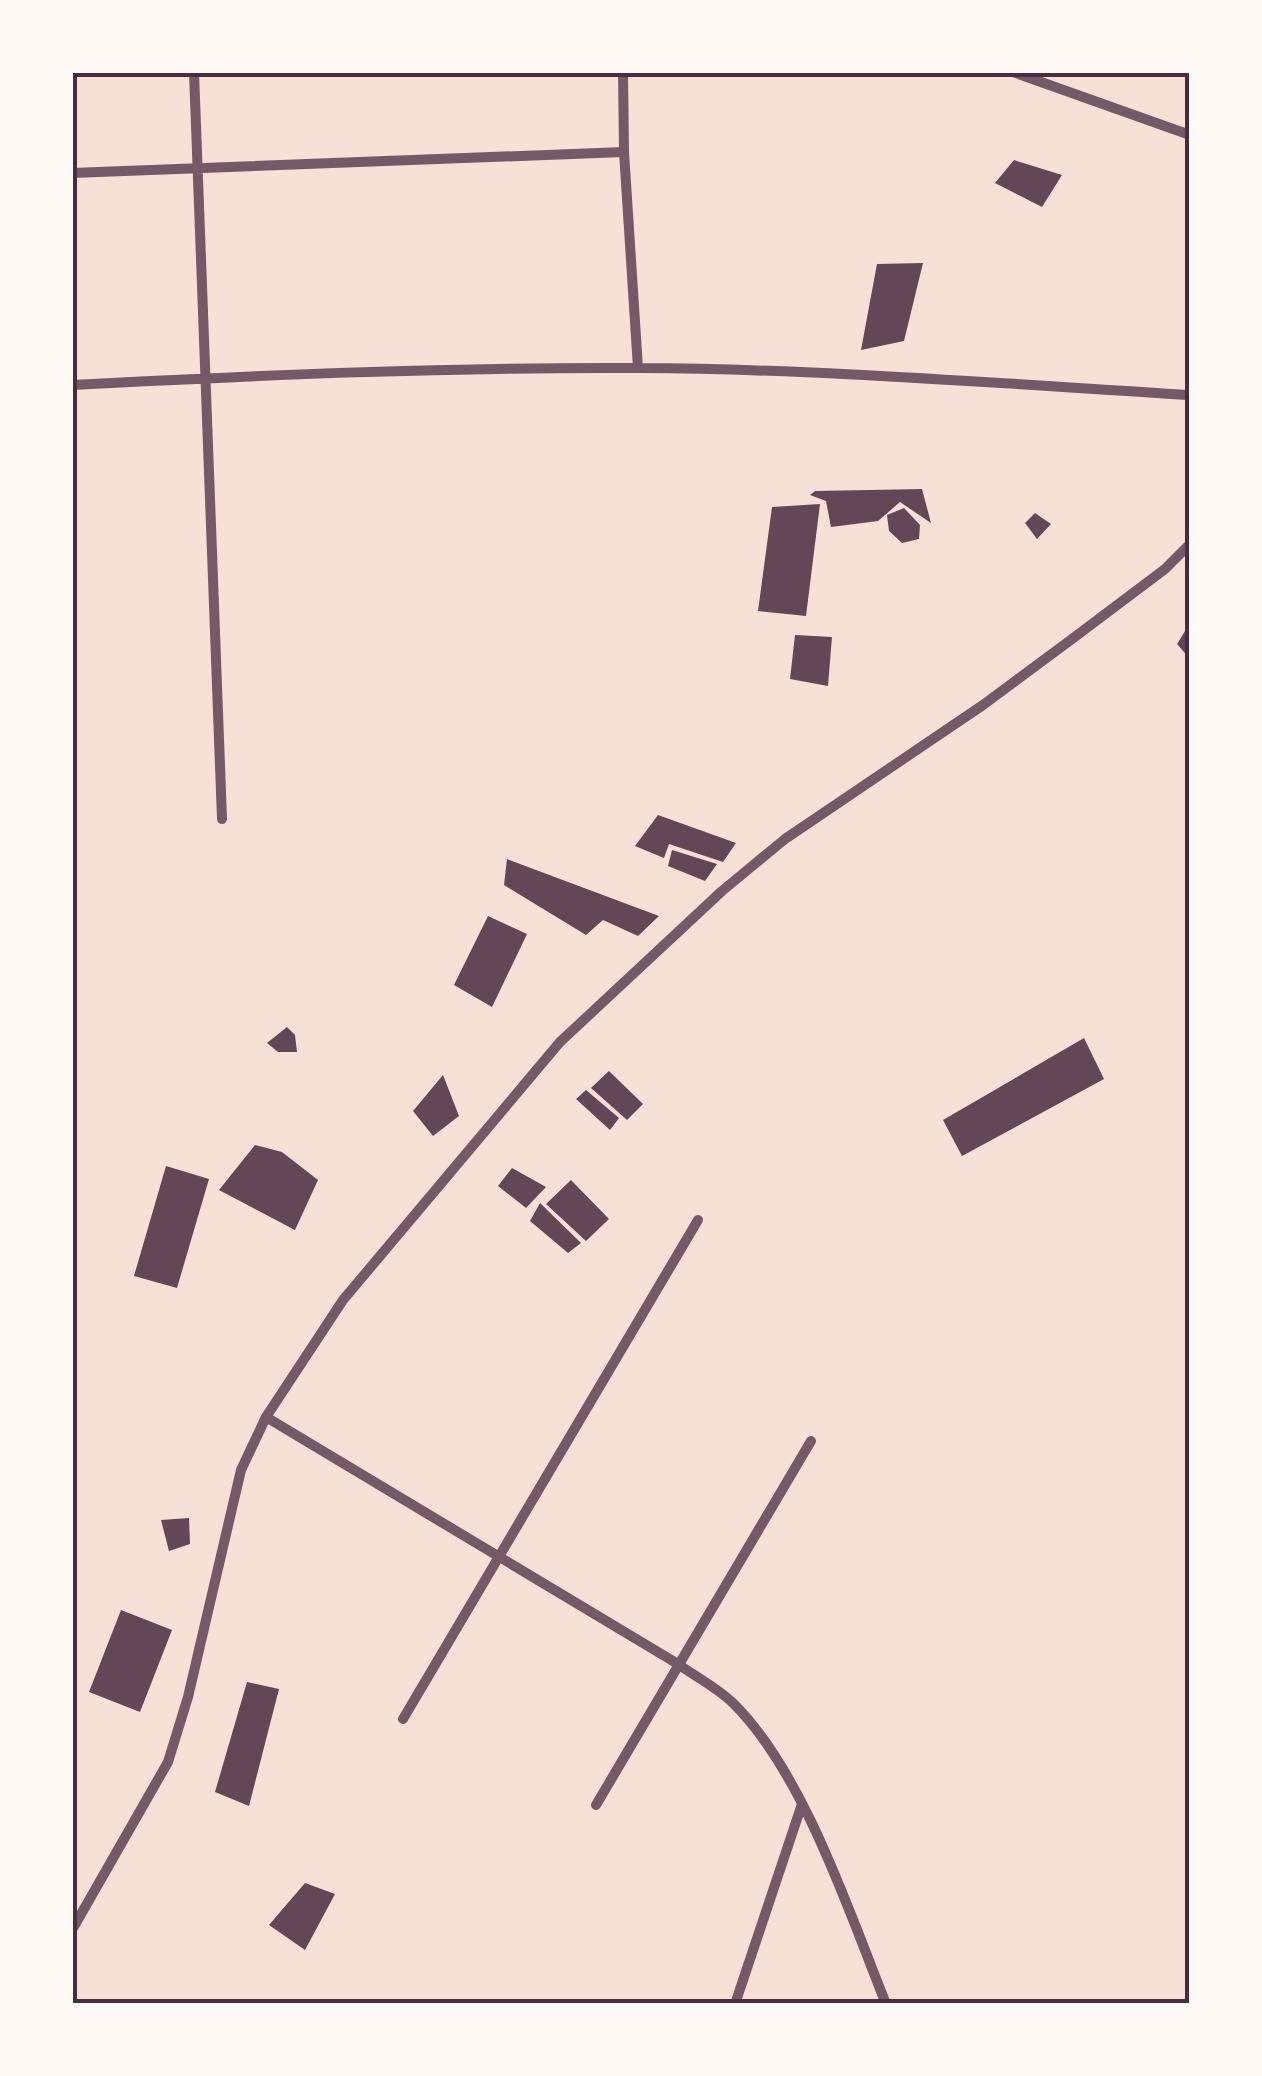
<svg xmlns="http://www.w3.org/2000/svg" width="1262" height="2076" font-family="'Golos Text',sans-serif">
<style>
.building{fill:#644757}
.lines{fill:none;stroke-linecap:round;stroke-linejoin:round}
.minor{stroke:#755966;stroke-width:10}
.neatline{fill:none;stroke:#4a2c40;stroke-width:4}
</style>
<rect width="100%" height="100%" fill="#f7e1d7"/>
<!-- building -->
<path class="building" d="M1014 160 1062 175 1042 207 995 183Z
M923 263 904 341 861 350 877 264Z
M922 489 931 523 900 502 878 521 831 527 826 501 810 495 815 491Z
M820 504 806 616 758 611 772 507Z
M904 508 920 525 919 539 902 543 889 531 887 515Z
M1035 513 1051 524 1037 539 1025 523Z
M1190 623V659L1177 644Z
M795 635 832 637 828 686 790 679Z
M658 815 736 843 723 862 669 844 664 858 635 846Z
M672 850 717 864 705 881 668 866Z
M507 859 659 916 638 936 603 920 586 935 504 885Z
M488 916 527 934 492 1007 454 985Z
M287 1027 295 1035 297 1052H278L267 1043Z
M1084 1038 1104 1079 962 1156 943 1120Z
M609 1071 643 1104 627 1120 591 1088Z
M443 1075 459 1116 433 1136 413 1111Z
M586 1090 619 1118 610 1130 576 1099Z
M255 1145 282 1152 318 1180 295 1230 219 1190Z
M166 1166 209 1179 177 1288 134 1276Z
M512 1168 546 1187 526 1208 498 1186Z
M571 1180 609 1219 586 1241 546 1204Z
M540 1203 581 1243 568 1253 530 1221Z
M189 1518 190 1544 169 1551 161 1520Z
M121 1610 172 1630 140 1712 89 1692Z
M247 1682 279 1689 249 1806 215 1792Z
M305 1883 335 1894 305 1950 269 1925Z"/>
<g class="lines">
<!-- minor -->
<path class="minor" d="M194 72 222 819
M623 72 624 152 638 368
M1013 72 1190 135
M72 173 624 152
M72 385C261 375 450 367 639 368 823 369 1006 384 1190 395
M266 1417 678 1664C696 1677 718 1688 734 1704 804 1774 849 1912 886 2004
M403 1719 698 1220
M596 1805 811 1441
M72 1930 168 1762 188 1697 241 1470 266 1417 343 1300 560 1042 722 891 785 839 983 705 1072 639 1165 569 1190 544
M735 2004 802 1804"/>
</g>
<!-- border -->
<rect width="1262" height="2076" fill="none" stroke="#fffaf5" stroke-width="150"/>
<rect x="75" y="75" width="1112" height="1926" class="neatline"/>
</svg>
